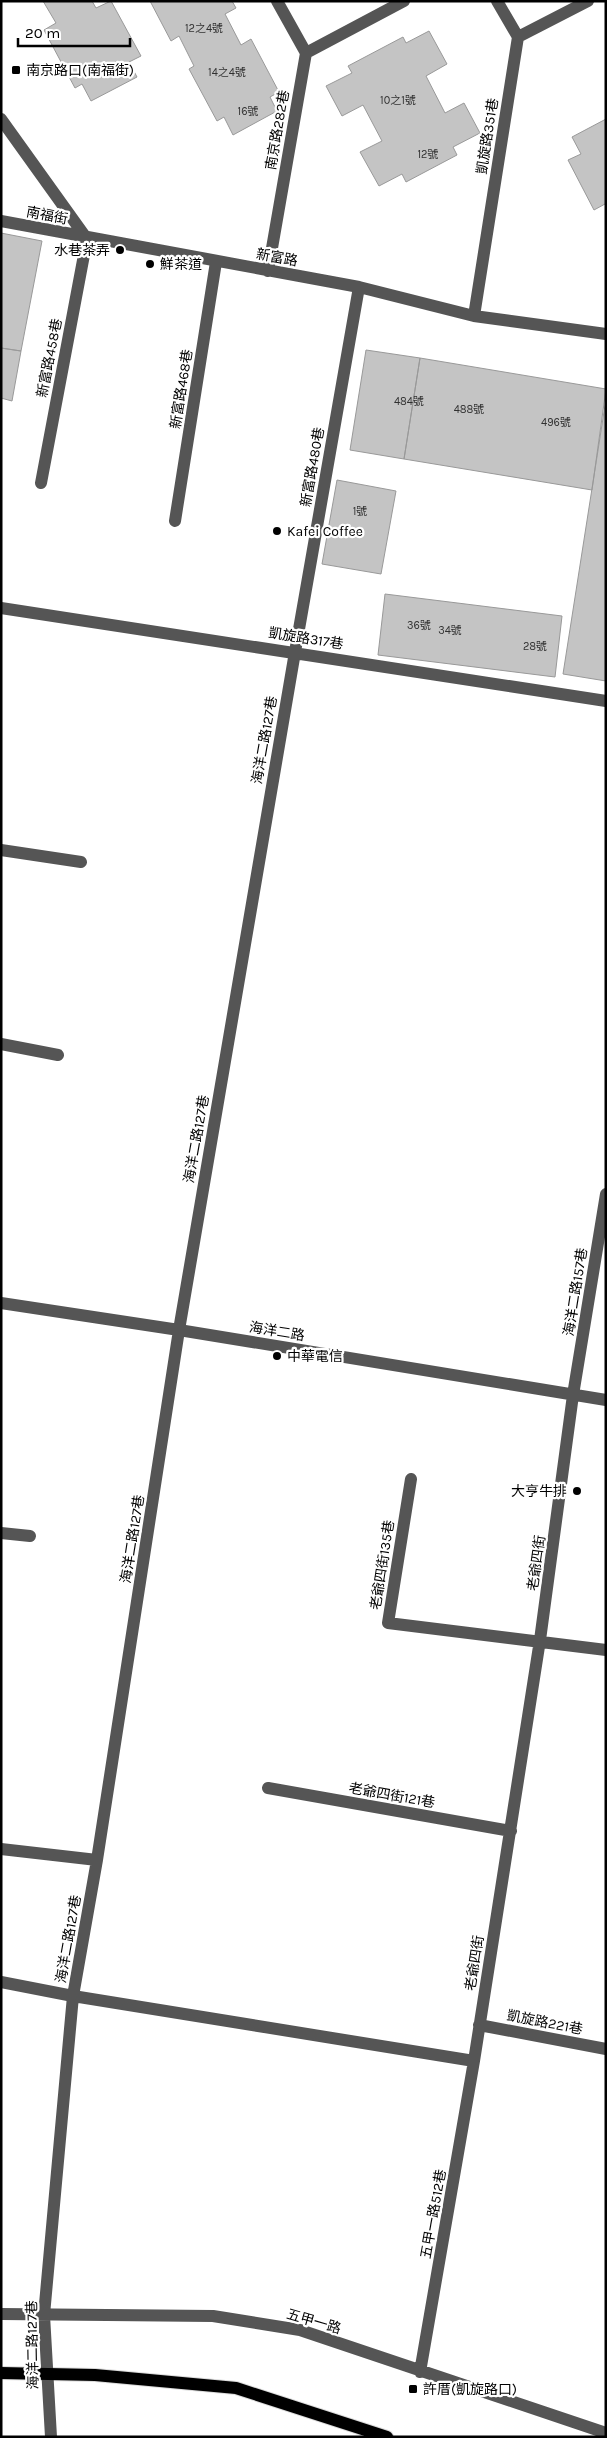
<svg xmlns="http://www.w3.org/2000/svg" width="607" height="2438" font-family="Karla,'Noto Sans TC',sans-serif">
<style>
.building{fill:#c4c4c4;stroke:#999}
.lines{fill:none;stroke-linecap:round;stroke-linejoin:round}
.major-casing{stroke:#dbdbdb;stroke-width:14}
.minor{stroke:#555;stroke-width:12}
.major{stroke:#000;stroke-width:12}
.poi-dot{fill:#000;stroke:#fff;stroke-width:2}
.labels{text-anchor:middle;stroke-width:4.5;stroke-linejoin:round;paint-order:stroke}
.number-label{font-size:11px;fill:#313131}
.poi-label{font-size:14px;fill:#000;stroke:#fff;text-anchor:start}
.street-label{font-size:14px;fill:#000;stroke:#fff}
</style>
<rect width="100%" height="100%" fill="#fff"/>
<!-- building -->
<path class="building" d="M43 1H92L96 8 111 1 141 56 129 62 137 77 91 101 82 84 75 88 44 30 56 23Z
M150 1H232L236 8 225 14 241 45 251 39 279 92 270 97 277 111 233 135 224 117 217 121 189 69 194 66 179 36 171 41Z
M429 31 447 64 426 76 445 113 464 103 480 133 453 147 457 155 406 182 402 174 379 186 360 152 382 141 363 105 342 116 326 86 352 73 348 66 403 37 406 43Z
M606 119V206L605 204 594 210 568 160 581 154 572 137Z
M1 233 42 241 21 351 1 348Z
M1 348 21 351 12 401 1 398Z
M366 350 420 358 404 459 350 450Z
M420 358 606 389 592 490 404 459Z
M606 399V681L563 674Z
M337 480 396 491 381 574 322 564Z
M385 594 562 616 555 677 378 655Z"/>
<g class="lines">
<!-- major casing -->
<g class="major-casing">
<path id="major" d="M1 2373 95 2375 236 2388 387 2437"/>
</g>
<!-- minor -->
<path class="minor" d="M497 1 518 37
M306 53 404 1
M1 119 87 239
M1 221 359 287 474 316 606 334
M268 271 306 53 277 1
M474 316 518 37 588 1
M41 483 87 239
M175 521 216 262
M1 608 606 701
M1 850 81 862
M1 1044 58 1055
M1 1303 179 1330 606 1400
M411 1479 388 1623 606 1650
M1 1533 30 1536
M268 1788 511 1831
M1 1849 97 1860
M1 1982 73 1996 474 2061 540 1640 573 1395 606 1194
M479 2025 606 2049
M1 2314 213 2316 300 2330 606 2433
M420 2372 474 2061
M51 2437 44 2315 73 1996 97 1860 179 1330 295 652 359 287"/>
<!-- major -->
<use href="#major" class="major"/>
</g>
<!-- markers -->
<g class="poi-dot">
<rect x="11" y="65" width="10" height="10" rx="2.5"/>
<circle cx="120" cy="250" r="5"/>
<circle cx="150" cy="264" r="5"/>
<circle cx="277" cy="531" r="5"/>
<circle cx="277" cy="1356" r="5"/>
<circle cx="577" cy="1491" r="5"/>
<rect x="408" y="2384" width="10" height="10" rx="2.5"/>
</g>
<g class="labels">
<!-- number labels -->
<g class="number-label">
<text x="204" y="32">12之4號</text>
<text x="227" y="76">14之4號</text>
<text x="398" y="104">10之1號</text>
<text x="248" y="115">16號</text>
<text x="428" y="158">12號</text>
<text x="409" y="405">484號</text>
<text x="469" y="413">488號</text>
<text x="556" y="426">496號</text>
<text x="360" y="515">1號</text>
<text x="419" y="629">36號</text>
<text x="450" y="634">34號</text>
<text x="535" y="650">28號</text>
</g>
<!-- poi labels -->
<g class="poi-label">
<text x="26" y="75">南京路口(南福街)</text>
<text x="110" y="255" text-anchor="end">水巷茶弄</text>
<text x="160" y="269">鮮茶道</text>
<text x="287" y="536">Kafei Coffee</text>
<text x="287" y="1361">中華電信</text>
<text x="567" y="1496" text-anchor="end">大亨牛排</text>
<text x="423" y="2394">許厝(凱旋路口)</text>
</g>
<!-- street labels -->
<g class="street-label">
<text transform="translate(277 130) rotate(-80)" y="5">南京路282巷</text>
<text transform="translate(487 136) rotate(-81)" y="5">凱旋路351巷</text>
<text transform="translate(47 215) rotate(11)" y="5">南福街</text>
<text transform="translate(277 257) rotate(10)" y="5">新富路</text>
<text transform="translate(49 358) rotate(-79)" y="5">新富路458巷</text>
<text transform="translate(181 389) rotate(-81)" y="5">新富路468巷</text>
<text transform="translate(312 467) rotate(-80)" y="5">新富路480巷</text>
<text transform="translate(306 638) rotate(9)" y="5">凱旋路317巷</text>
<text transform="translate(264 740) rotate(-80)" y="5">海洋二路127巷</text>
<text transform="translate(196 1139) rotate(-80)" y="5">海洋二路127巷</text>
<text transform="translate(575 1292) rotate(-81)" y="5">海洋二路157巷</text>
<text transform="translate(277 1331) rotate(9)" y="5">海洋二路</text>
<text transform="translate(132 1539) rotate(-81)" y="5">海洋二路127巷</text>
<text transform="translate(536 1563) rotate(-82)" y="5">老爺四街</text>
<text transform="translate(382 1565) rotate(-81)" y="5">老爺四街135巷</text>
<text transform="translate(392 1795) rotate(10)" y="5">老爺四街121巷</text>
<text transform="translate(68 1939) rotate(-80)" y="5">海洋二路127巷</text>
<text transform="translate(474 1963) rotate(-81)" y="5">老爺四街</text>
<text transform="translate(545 2022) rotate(11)" y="5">凱旋路221巷</text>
<text transform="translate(433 2214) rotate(-80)" y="5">五甲一路512巷</text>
<text transform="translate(314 2321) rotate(16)" y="5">五甲一路</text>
<text transform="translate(32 2345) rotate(-91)" y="5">海洋二路127巷</text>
</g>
</g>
<!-- border -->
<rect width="607" height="2438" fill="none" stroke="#000000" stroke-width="5"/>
<!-- scale -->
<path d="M18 38v8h112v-8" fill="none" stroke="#000000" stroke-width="2.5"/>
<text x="25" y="38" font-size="15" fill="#000000" stroke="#ffffff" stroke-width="4" paint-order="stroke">20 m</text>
</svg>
